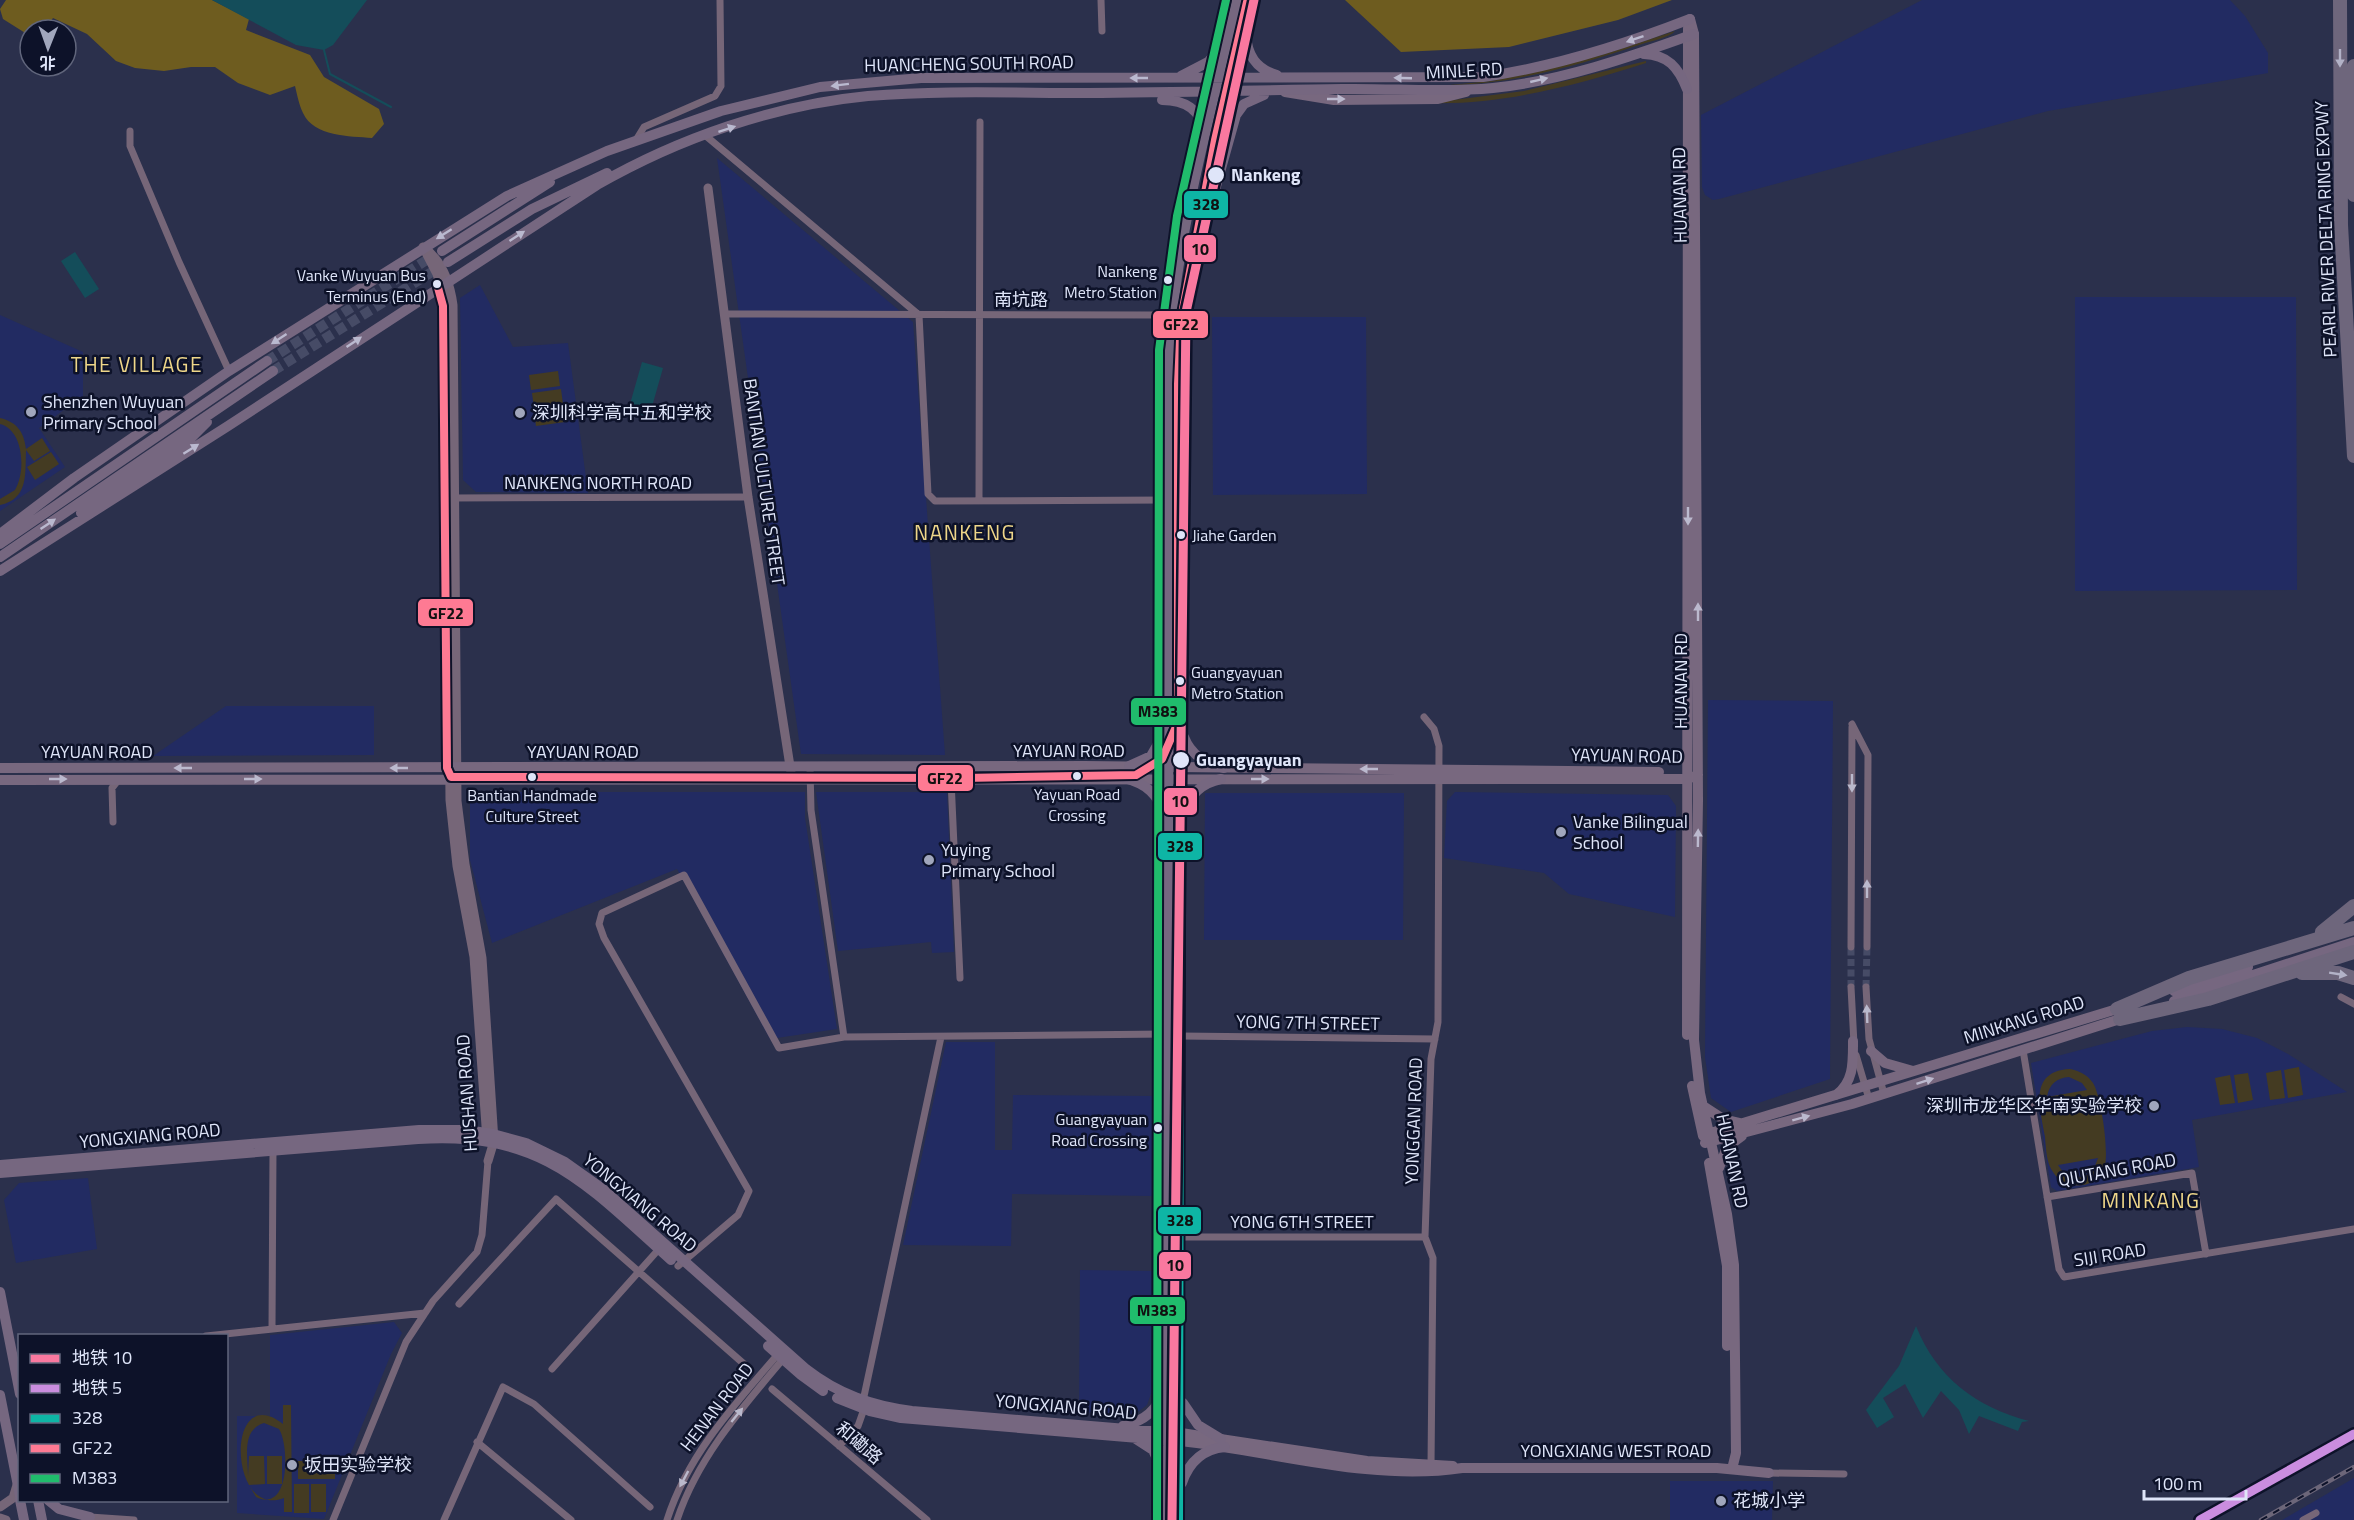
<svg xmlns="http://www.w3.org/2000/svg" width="2354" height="1520" font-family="'Titillium Web','Noto Sans SC',sans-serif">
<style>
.built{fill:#222b62}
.green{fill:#443b22;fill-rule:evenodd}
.forest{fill:#6e5c1f}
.water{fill:#144d5a}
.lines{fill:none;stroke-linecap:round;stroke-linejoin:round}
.stream{stroke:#144d5a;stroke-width:2}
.minor-tunnel{stroke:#464b66;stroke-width:7;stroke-dasharray:7 3.5;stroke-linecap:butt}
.primary-tunnel{stroke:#464b66;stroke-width:10;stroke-dasharray:10 5;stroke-linecap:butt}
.minor{stroke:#766678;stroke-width:7}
.tertiary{stroke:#766678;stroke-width:9}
.secondary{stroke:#78687f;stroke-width:10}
.primary{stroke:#766780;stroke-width:10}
.motorway{stroke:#6e667c;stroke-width:14}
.rail-casing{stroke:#6c6679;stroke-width:4.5}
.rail{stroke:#0d1229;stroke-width:2;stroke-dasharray:7;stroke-linecap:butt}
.bus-1-casing{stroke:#0d1229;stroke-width:12}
.bus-2-casing{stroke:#0d1229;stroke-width:12}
.bus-3-casing{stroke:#0d1229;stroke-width:12}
.bus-1{stroke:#0eb5a5;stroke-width:8}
.bus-2{stroke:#fe7a93;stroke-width:8}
.bus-3{stroke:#20bc6c;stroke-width:8}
.metro-1-casing{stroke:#0d1229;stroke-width:14}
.metro-2-casing{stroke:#0d1229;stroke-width:14}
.metro-1{stroke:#f9789f;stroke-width:9}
.metro-2{stroke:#ca8ddf;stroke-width:9}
.oneway{fill:#bab9cf}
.oneway2{fill:#b2b2c7}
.oneway3{fill:#bbb9ce}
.oneway4{fill:#bab9cc}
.stop-dot{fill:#dfe5f9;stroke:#0d1229;stroke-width:2}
.poi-dot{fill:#a0a6bc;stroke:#0d1229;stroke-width:2}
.labels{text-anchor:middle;stroke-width:5;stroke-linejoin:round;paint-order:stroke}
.bus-label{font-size:16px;fill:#dfe5f9;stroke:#0d1229;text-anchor:end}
.street-label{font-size:18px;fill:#dfe5f9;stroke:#0d1229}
.stop-label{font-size:18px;font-weight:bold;fill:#dfe5f9;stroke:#0d1229;text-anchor:start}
.poi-label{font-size:18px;fill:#dfe5f9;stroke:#0d1229;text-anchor:start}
.quarter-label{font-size:21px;letter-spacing:1.5px;fill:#eed689;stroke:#0d1229}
.line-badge{stroke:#0d1229;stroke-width:2}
.pale-badge-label{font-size:16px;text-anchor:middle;font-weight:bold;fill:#111}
</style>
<rect width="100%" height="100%" fill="#2b304c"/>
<!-- built -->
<path class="built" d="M1922 0H2230L2245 16 2268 53V73L2048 111 1719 199 1713 200 1705 195 1702 187 1701 115Z
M717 158 913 322 945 755 801 754Z
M480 285 513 347 568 343 588 493 476 492 463 480 460 298Z
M2075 297H2296L2297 590 2075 591Z
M0 315 83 352V396L39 428 65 467 0 511Z
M1212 317H1366L1367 494 1213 495Z
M1708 700 1833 701 1830 1079 1731 1112 1711 1098 1705 1057Z
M226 706H374V755L153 756Z
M470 792H805V818L837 1029 770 1039 677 869 492 943 470 860Z
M816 792H947L954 952 932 953 931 942 838 951Z
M1455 792 1668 795 1676 806 1675 917 1569 894 1544 873 1444 858 1447 801Z
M1205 793H1404L1403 940H1204Z
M2187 1027 2222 1029 2257 1038 2288 1054 2347 1092 2192 1120 2199 1167 2057 1191 2051 1187 2031 1063 2152 1031Z
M946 1042H995V1150H1012L1013 1095 1154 1096 1153 1196 1012 1194 1011 1246 903 1245Z
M88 1178 97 1249 16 1263 4 1200 19 1183Z
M1080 1270 1153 1271 1152 1391 1147 1405 1135 1414 1079 1412Z
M394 1322 402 1333 391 1354 324 1519 237 1513V1416H270V1335Z
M2354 1478V1520H2282Z
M1670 1481H1773L1772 1520H1670Z"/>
<!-- green -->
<path class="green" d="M1675 31C1670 37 1652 41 1642 44 1579 65 1515 84 1449 85L1492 81 1605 54Z
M1646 61V63C1577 85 1503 105 1430 103L1524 91Z
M558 371 560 386 531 390 529 375Z
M561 389 563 404 534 408 532 393Z
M563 407 565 422 536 426 534 411Z
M0 418C17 422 24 432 26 449L42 438 50 451 34 461 26 450C25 473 29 499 0 505V499L15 490C26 472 24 430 0 424Z
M51 452 59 464 35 480 27 467Z
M2299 1067 2303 1095 2288 1098 2284 1070Z
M2070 1069C2079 1071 2087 1074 2093 1083 2101 1095 2111 1159 2103 1172 2092 1190 2064 1190 2053 1172 2046 1163 2046 1148 2045 1137 2040 1109 2028 1071 2070 1069ZM2069 1077 2082 1083 2087 1090 2047 1097C2049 1084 2057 1078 2069 1077ZM2098 1158 2093 1171C2081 1181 2066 1179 2058 1165Z
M2281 1070 2285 1098 2270 1100 2266 1073Z
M2248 1073 2253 1100 2238 1103 2234 1075Z
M2230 1075 2235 1103 2220 1105 2215 1078Z
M283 1405H291L292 1512H284V1498C228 1520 225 1379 283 1424ZM264 1423 279 1429C289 1444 291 1514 256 1497L249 1485 265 1484 264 1456H249L248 1476C248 1458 241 1430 264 1423Z
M267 1456H282V1484H267Z
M298 1461H335V1479H298Z
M294 1484H309V1513H294Z
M311 1484H326V1512H311Z"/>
<!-- forest -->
<path class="forest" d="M6 0H212L249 19 246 30 310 55 324 77 379 109 384 124 372 138C350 136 314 137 303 113 299 105 297 94 295 86L270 95 238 83 215 67H191L164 71 135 68 116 61 87 34 53 18 48 25 54 30H30V36L3 19 0 9Z
M1345 0H1672L1618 20 1509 47 1401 52Z"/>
<!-- water -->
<path class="water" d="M212 0H367L333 45 324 50 296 45Z
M75 252 99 289 85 298 61 261Z
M642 362 663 368 649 417 628 411Z
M1916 1326C1937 1378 1976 1407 2029 1421L2022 1422 2018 1431 1979 1416 1969 1434 1959 1410 1941 1391 1923 1418 1905 1384 1883 1398 1894 1417 1877 1428 1866 1410 1899 1366Z"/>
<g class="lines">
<!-- stream -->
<path class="stream" d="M324 50 330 74 391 107"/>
<!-- minor-tunnel -->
<path class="minor-tunnel" d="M1851 987V947
M1866 987 1867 947"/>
<!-- primary-tunnel -->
<path class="primary-tunnel" d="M267 361 436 254
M273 371 443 265"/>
<!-- minor -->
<path class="minor" d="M1101 0 1102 31
M130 131V146L179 262 229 371
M706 136 919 315 928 494 935 501 1168 500
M636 140 644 127 715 96 721 86 720 0
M725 314 1160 315
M451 498 748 497
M979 500 980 122
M1424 717 1434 729 1439 746 1438 1022 1431 1059 1425 1237 1433 1258 1431 1466
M1852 724 1868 755 1867 947
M810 768 811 810 844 1037
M951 780 960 978
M113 822 112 788 119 779
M1851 947 1852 727
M1851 987 1854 1044
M1866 987 1869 1039 1884 1094
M2341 997 2354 1004
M1180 1036 1435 1039
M2023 1050 2059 1269 2064 1277 2354 1229
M1856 1055 1869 1099
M2047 1197 2192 1173 2206 1254
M1180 1237H1425
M678 1266 738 1215 749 1191 604 938 599 924 602 913 684 875 779 1048 844 1037 1168 1034
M459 1304 556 1199 744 1364
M272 1329 273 1150
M206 1336 425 1313
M552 1369 659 1249
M772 1389 927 1520
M863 1401 941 1037
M477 1442 571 1520
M839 1446 858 1426 864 1409
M1769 1473 1844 1474
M90 1517 134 1520
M333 1520 406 1342 433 1301 477 1252 482 1235 488 1161
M444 1520 503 1387 534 1404 650 1507
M667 1520C688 1454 735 1404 779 1353
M677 1520C698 1457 742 1408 784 1358
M2303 1520 2316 1513"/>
<!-- tertiary -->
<path class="tertiary" d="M708 188 748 497 792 779
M423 247C442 260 450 283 453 305L457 801 465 864 482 958 494 1141 488 1161
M423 247 437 274 446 304 450 800 457 866 474 957 487 1140
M0 1507 13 1498 17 1485
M0 1518 6 1520"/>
<!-- secondary -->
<path class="secondary" d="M1690 19 1694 34 1698 801 1694 1040 1700 1093 1727 1214 1734 1265 1736 1453 1732 1469
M1285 92 1334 100 1438 99 1466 92
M0 768 1084 766 1659 772
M0 780 1687 779 1698 775
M1687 1035 1688 28
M1871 1051 1885 1063 1913 1071
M1692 1086 1703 1136
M1836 1095C1854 1082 1853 1062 1853 1041
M1703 1106 1723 1119 1740 1123
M1704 1135 2117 1009
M1705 1143 1852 1104 2120 1019
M1709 1163 1727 1266V1346
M1719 1168 1727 1147 1742 1136
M1181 1433 1367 1461 1453 1466
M1181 1441C1272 1451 1371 1482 1462 1468H1717L1769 1473"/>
<!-- primary -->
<path class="primary" d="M1246 34C1247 55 1256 69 1277 75
M1644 54C1668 55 1678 67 1687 89
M1181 76 1208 62 1225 43
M1162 100C1184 100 1201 109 1204 132
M1215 190 1236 115 1244 104 1264 95
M442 251 550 182
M448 262 532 209 607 173
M81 513 192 437 207 422
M0 534 74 478 229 371 507 196 607 151 721 111 820 87 921 78 1483 77C1554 67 1623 45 1690 19
M0 544 267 361
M0 557 273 371
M0 571 228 426 597 185C679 138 774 105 868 96 941 90 1015 93 1088 93 1173 93 1257 90 1342 89 1392 88 1443 93 1493 88 1561 81 1630 57 1694 34
M1184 737C1191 755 1205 764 1224 768
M1129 766 1151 756 1166 730
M1124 778C1147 784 1158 794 1165 816
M1183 814C1189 795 1201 783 1221 779
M2174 991 2248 967
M2174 1001 2354 942
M0 1165 419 1130H466L493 1134 526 1143 565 1162 603 1189 806 1369C838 1394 872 1406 912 1411L1174 1433
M0 1173 418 1139C542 1131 585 1183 671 1260
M0 1292 20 1394
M768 1346 801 1375 823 1391
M0 1395 20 1496
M837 1398 870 1411 901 1418 1174 1441
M1183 1403 1198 1425 1221 1439
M1123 1426C1145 1421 1157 1410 1165 1389
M1136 1439 1153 1450 1164 1474
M1182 1483C1189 1462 1203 1449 1225 1447
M20 1500 24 1520
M38 1500 42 1520
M48 1500 59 1509 90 1517
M1167 1520 1169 350C1177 232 1210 115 1237 0
M1179 1520 1181 345 1191 272 1251 0"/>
<!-- motorway -->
<path class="motorway" d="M2340 0 2341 225 2354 456
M2354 66V195
M2322 932 2354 906
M2302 973H2338L2354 978
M2117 1009 2189 978 2354 928
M2120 1019 2208 999 2354 952"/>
<!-- rail casing -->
<g class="rail-casing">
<path id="rail" d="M2261 1520 2354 1467"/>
</g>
<!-- rail -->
<use href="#rail" class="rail"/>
<!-- bus-1 casing -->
<g class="bus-1-casing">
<path id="bus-1" d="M1179 1520 1181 345 1191 272 1251 0"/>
</g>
<!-- bus-2 casing -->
<g class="bus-2-casing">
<path id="bus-2" d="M437 284 443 306 447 768 451 777 963 778 1136 775 1162 759 1178 722V384L1181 319 1215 140 1247 2"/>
</g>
<!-- bus-3 casing -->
<g class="bus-3-casing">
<path id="bus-3" d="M1157 1520 1159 350 1177 216 1226 0"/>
</g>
<!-- bus-1 -->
<use href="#bus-1" class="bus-1"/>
<!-- bus-2 -->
<use href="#bus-2" class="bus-2"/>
<!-- bus-3 -->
<use href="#bus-3" class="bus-3"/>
<!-- metro-1 casing -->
<g class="metro-1-casing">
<path id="metro-1" d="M1172 1520 1186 312 1254 0"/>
</g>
<!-- metro-2 casing -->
<g class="metro-2-casing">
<path id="metro-2" d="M2200 1520 2354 1434"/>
</g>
<!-- metro-1 -->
<use href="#metro-1" class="metro-1"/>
<!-- metro-2 -->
<use href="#metro-2" class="metro-2"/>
</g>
<!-- one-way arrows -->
<defs><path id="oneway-solid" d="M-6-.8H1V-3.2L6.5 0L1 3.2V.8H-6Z" transform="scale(1.5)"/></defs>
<g class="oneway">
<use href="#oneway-solid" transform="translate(1635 39) rotate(161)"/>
<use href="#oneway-solid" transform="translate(1139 78) rotate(-180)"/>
<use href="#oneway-solid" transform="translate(1403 78) rotate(-178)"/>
<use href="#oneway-solid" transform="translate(1539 80) rotate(-13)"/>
<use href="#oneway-solid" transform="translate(840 85) rotate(173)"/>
<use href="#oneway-solid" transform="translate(727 129) rotate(-18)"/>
<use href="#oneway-solid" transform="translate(444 234) rotate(148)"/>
<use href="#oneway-solid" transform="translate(517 236) rotate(-33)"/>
<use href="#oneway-solid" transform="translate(279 339) rotate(147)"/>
<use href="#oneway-solid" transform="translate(354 342) rotate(-34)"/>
<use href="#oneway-solid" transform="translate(191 449) rotate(-32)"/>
<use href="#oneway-solid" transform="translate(48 524) rotate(-34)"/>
</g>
<g class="oneway2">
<use href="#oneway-solid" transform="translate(2340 58) rotate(90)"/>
<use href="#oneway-solid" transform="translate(2338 974) rotate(9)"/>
</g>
<g class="oneway3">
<use href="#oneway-solid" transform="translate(1336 99)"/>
<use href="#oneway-solid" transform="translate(1688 516) rotate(90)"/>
<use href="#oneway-solid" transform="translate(1698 612) rotate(-90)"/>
<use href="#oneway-solid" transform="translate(183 768) rotate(180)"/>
<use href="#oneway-solid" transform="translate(399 768) rotate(180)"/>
<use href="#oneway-solid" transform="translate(1369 769) rotate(-180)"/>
<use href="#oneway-solid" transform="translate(58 779)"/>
<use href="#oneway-solid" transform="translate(253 779)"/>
<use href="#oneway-solid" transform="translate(1260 779)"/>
<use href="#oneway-solid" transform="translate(1698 838) rotate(-89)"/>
<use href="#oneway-solid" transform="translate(1925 1081) rotate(-18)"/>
<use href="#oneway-solid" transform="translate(1801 1118) rotate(-15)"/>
</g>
<g class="oneway4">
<use href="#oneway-solid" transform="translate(1852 783) rotate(90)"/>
<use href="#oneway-solid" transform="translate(1867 889) rotate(-90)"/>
<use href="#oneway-solid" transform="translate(1867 1014) rotate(-92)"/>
<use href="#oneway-solid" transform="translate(737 1415) rotate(-51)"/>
<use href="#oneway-solid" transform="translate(684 1479) rotate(118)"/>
</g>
<!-- markers -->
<g class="stop-dot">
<circle cx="1216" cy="175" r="9"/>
<circle cx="1168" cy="280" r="5"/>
<circle cx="437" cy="284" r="5"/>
<circle cx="1181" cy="535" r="5"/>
<circle cx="1180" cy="681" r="5"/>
<circle cx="1181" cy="760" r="9"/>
<circle cx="1077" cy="776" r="5"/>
<circle cx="532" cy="777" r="5"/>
<circle cx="1158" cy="1128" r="5"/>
</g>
<g class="poi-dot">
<circle cx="31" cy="412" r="6"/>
<circle cx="520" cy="413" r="6"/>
<circle cx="1561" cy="832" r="6"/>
<circle cx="929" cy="860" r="6"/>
<circle cx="2154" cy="1106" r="6"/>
<circle cx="292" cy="1465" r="6"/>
<circle cx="1721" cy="1501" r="6"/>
</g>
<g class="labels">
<!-- bus labels -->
<g class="bus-label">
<text x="1157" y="277">Nankeng<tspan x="1157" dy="21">Metro Station</tspan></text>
<text x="426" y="281">Vanke Wuyuan Bus<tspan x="426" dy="21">Terminus (End)</tspan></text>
<text x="1192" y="541" text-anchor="start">Jiahe Garden</text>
<text x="1191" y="678" text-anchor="start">Guangyayuan<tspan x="1191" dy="21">Metro Station</tspan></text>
<text x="1077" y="800" text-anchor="middle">Yayuan Road<tspan x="1077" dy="21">Crossing</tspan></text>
<text x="532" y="801" text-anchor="middle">Bantian Handmade<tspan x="532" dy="21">Culture Street</tspan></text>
<text x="1147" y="1125">Guangyayuan<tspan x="1147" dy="21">Road Crossing</tspan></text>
</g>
<!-- street labels -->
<g class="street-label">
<text transform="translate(969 64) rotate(-1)" y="6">HUANCHENG SOUTH ROAD</text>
<text transform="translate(1464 71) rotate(-3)" y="6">MINLE RD</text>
<text transform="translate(1680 195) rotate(-91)" y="6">HUANAN RD</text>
<text transform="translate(2326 229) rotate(-92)" y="6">PEARL RIVER DELTA RING EXPWY</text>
<text x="1021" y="306">南坑路</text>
<text transform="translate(764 482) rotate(82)" y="6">BANTIAN CULTURE STREET</text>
<text x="598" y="489">NANKENG NORTH ROAD</text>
<text transform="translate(1681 681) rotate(-90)" y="6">HUANAN RD</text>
<text x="1069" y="757">YAYUAN ROAD</text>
<text x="97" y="758">YAYUAN ROAD</text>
<text x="583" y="758">YAYUAN ROAD</text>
<text transform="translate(1627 756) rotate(1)" y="6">YAYUAN ROAD</text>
<text transform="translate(2024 1020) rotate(-17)" y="6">MINKANG ROAD</text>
<text transform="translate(1308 1023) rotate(1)" y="6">YONG 7TH STREET</text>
<text transform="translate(467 1093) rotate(-94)" y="6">HUSHAN ROAD</text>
<text transform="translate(1414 1121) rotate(-88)" y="6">YONGGAN ROAD</text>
<text transform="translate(150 1136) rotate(-5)" y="6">YONGXIANG ROAD</text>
<text transform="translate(1732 1161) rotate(78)" y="6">HUANAN RD</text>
<text transform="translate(2117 1170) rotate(-10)" y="6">QIUTANG ROAD</text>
<text transform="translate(640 1203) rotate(40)" y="6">YONGXIANG ROAD</text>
<text x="1302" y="1228">YONG 6TH STREET</text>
<text transform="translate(2110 1255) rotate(-9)" y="6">SIJI ROAD</text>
<text transform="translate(717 1407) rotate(-52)" y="6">HENAN ROAD</text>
<text transform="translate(1066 1407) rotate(5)" y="6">YONGXIANG ROAD</text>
<text transform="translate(859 1443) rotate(40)" y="6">和磡路</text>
<text x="1616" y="1457">YONGXIANG WEST ROAD</text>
</g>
<!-- stop labels -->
<g class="stop-label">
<text x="1231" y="181">Nankeng</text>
<text x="1196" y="766">Guangyayuan</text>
</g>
<!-- poi labels -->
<g class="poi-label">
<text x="43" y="408">Shenzhen Wuyuan<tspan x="43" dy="21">Primary School</tspan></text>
<text x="532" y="419">深圳科学高中五和学校</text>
<text x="1573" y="828">Vanke Bilingual<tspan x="1573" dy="21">School</tspan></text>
<text x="941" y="856">Yuying<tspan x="941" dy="21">Primary School</tspan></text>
<text x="2142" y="1112" text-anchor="end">深圳市龙华区华南实验学校</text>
<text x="304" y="1471">坂田实验学校</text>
<text x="1733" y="1507">花城小学</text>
</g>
<!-- quarter labels -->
<g class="quarter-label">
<text x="137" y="372">THE VILLAGE</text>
<text x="965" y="540">NANKENG</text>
<text x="2151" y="1208">MINKANG</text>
</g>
</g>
<g class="line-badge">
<rect x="1183" y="190" width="46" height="29" rx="6" fill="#0eb5a5"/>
<rect x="1183" y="234" width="34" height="29" rx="6" fill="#f9789f"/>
<rect x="1152" y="310" width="57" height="29" rx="6" fill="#fe7a93"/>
<rect x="417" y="598" width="57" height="29" rx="6" fill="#fe7a93"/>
<rect x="1130" y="697" width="57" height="29" rx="6" fill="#20bc6c"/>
<rect x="917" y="764" width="57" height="28" rx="6" fill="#fe7a93"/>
<rect x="1163" y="787" width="35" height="29" rx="6" fill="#f9789f"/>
<rect x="1157" y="832" width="46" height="29" rx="6" fill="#0eb5a5"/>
<rect x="1157" y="1206" width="45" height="29" rx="6" fill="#0eb5a5"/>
<rect x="1158" y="1251" width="34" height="29" rx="6" fill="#f9789f"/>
<rect x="1129" y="1296" width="57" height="29" rx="6" fill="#20bc6c"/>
</g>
<g class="pale-badge-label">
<text x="1206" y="210">328</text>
<text x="1200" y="255">10</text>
<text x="1181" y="330">GF22</text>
<text x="446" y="619">GF22</text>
<text x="1158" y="717">M383</text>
<text x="945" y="784">GF22</text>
<text x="1180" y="807">10</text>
<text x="1180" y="852">328</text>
<text x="1180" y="1226">328</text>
<text x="1175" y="1271">10</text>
<text x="1157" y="1316">M383</text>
</g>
<!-- legend -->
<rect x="18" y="1334" width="210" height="168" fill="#0d1229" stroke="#61667c" stroke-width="1.5"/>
<rect x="30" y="1354" width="30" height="9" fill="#f9789f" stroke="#61667c" stroke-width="1.5"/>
<text x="72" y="1364" font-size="18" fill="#dfe5f9">地铁 10</text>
<rect x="30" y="1384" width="30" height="9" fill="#ca8ddf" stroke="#61667c" stroke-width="1.5"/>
<text x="72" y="1394" font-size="18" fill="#dfe5f9">地铁 5</text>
<rect x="30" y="1414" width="30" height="9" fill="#0eb5a5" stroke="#61667c" stroke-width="1.5"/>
<text x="72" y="1424" font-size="18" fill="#dfe5f9">328</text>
<rect x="30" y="1444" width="30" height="9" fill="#fe7a93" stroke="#61667c" stroke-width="1.5"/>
<text x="72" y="1454" font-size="18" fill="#dfe5f9">GF22</text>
<rect x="30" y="1474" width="30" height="9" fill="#20bc6c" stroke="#61667c" stroke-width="1.5"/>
<text x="72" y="1484" font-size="18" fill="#dfe5f9">M383</text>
<!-- north arrow -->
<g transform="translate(48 48) rotate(181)"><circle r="28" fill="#0d1229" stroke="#61667c" stroke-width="1.5"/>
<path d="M0-4.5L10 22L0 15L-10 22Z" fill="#a0a6bc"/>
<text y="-9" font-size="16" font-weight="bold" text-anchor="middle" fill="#dfe5f9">北</text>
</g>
<!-- scale -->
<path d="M2144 1490v9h102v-9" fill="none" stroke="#dfe5f9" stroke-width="3"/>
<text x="2153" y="1490" font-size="18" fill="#dfe5f9" stroke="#0d1229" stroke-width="4.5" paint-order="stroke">100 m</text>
</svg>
